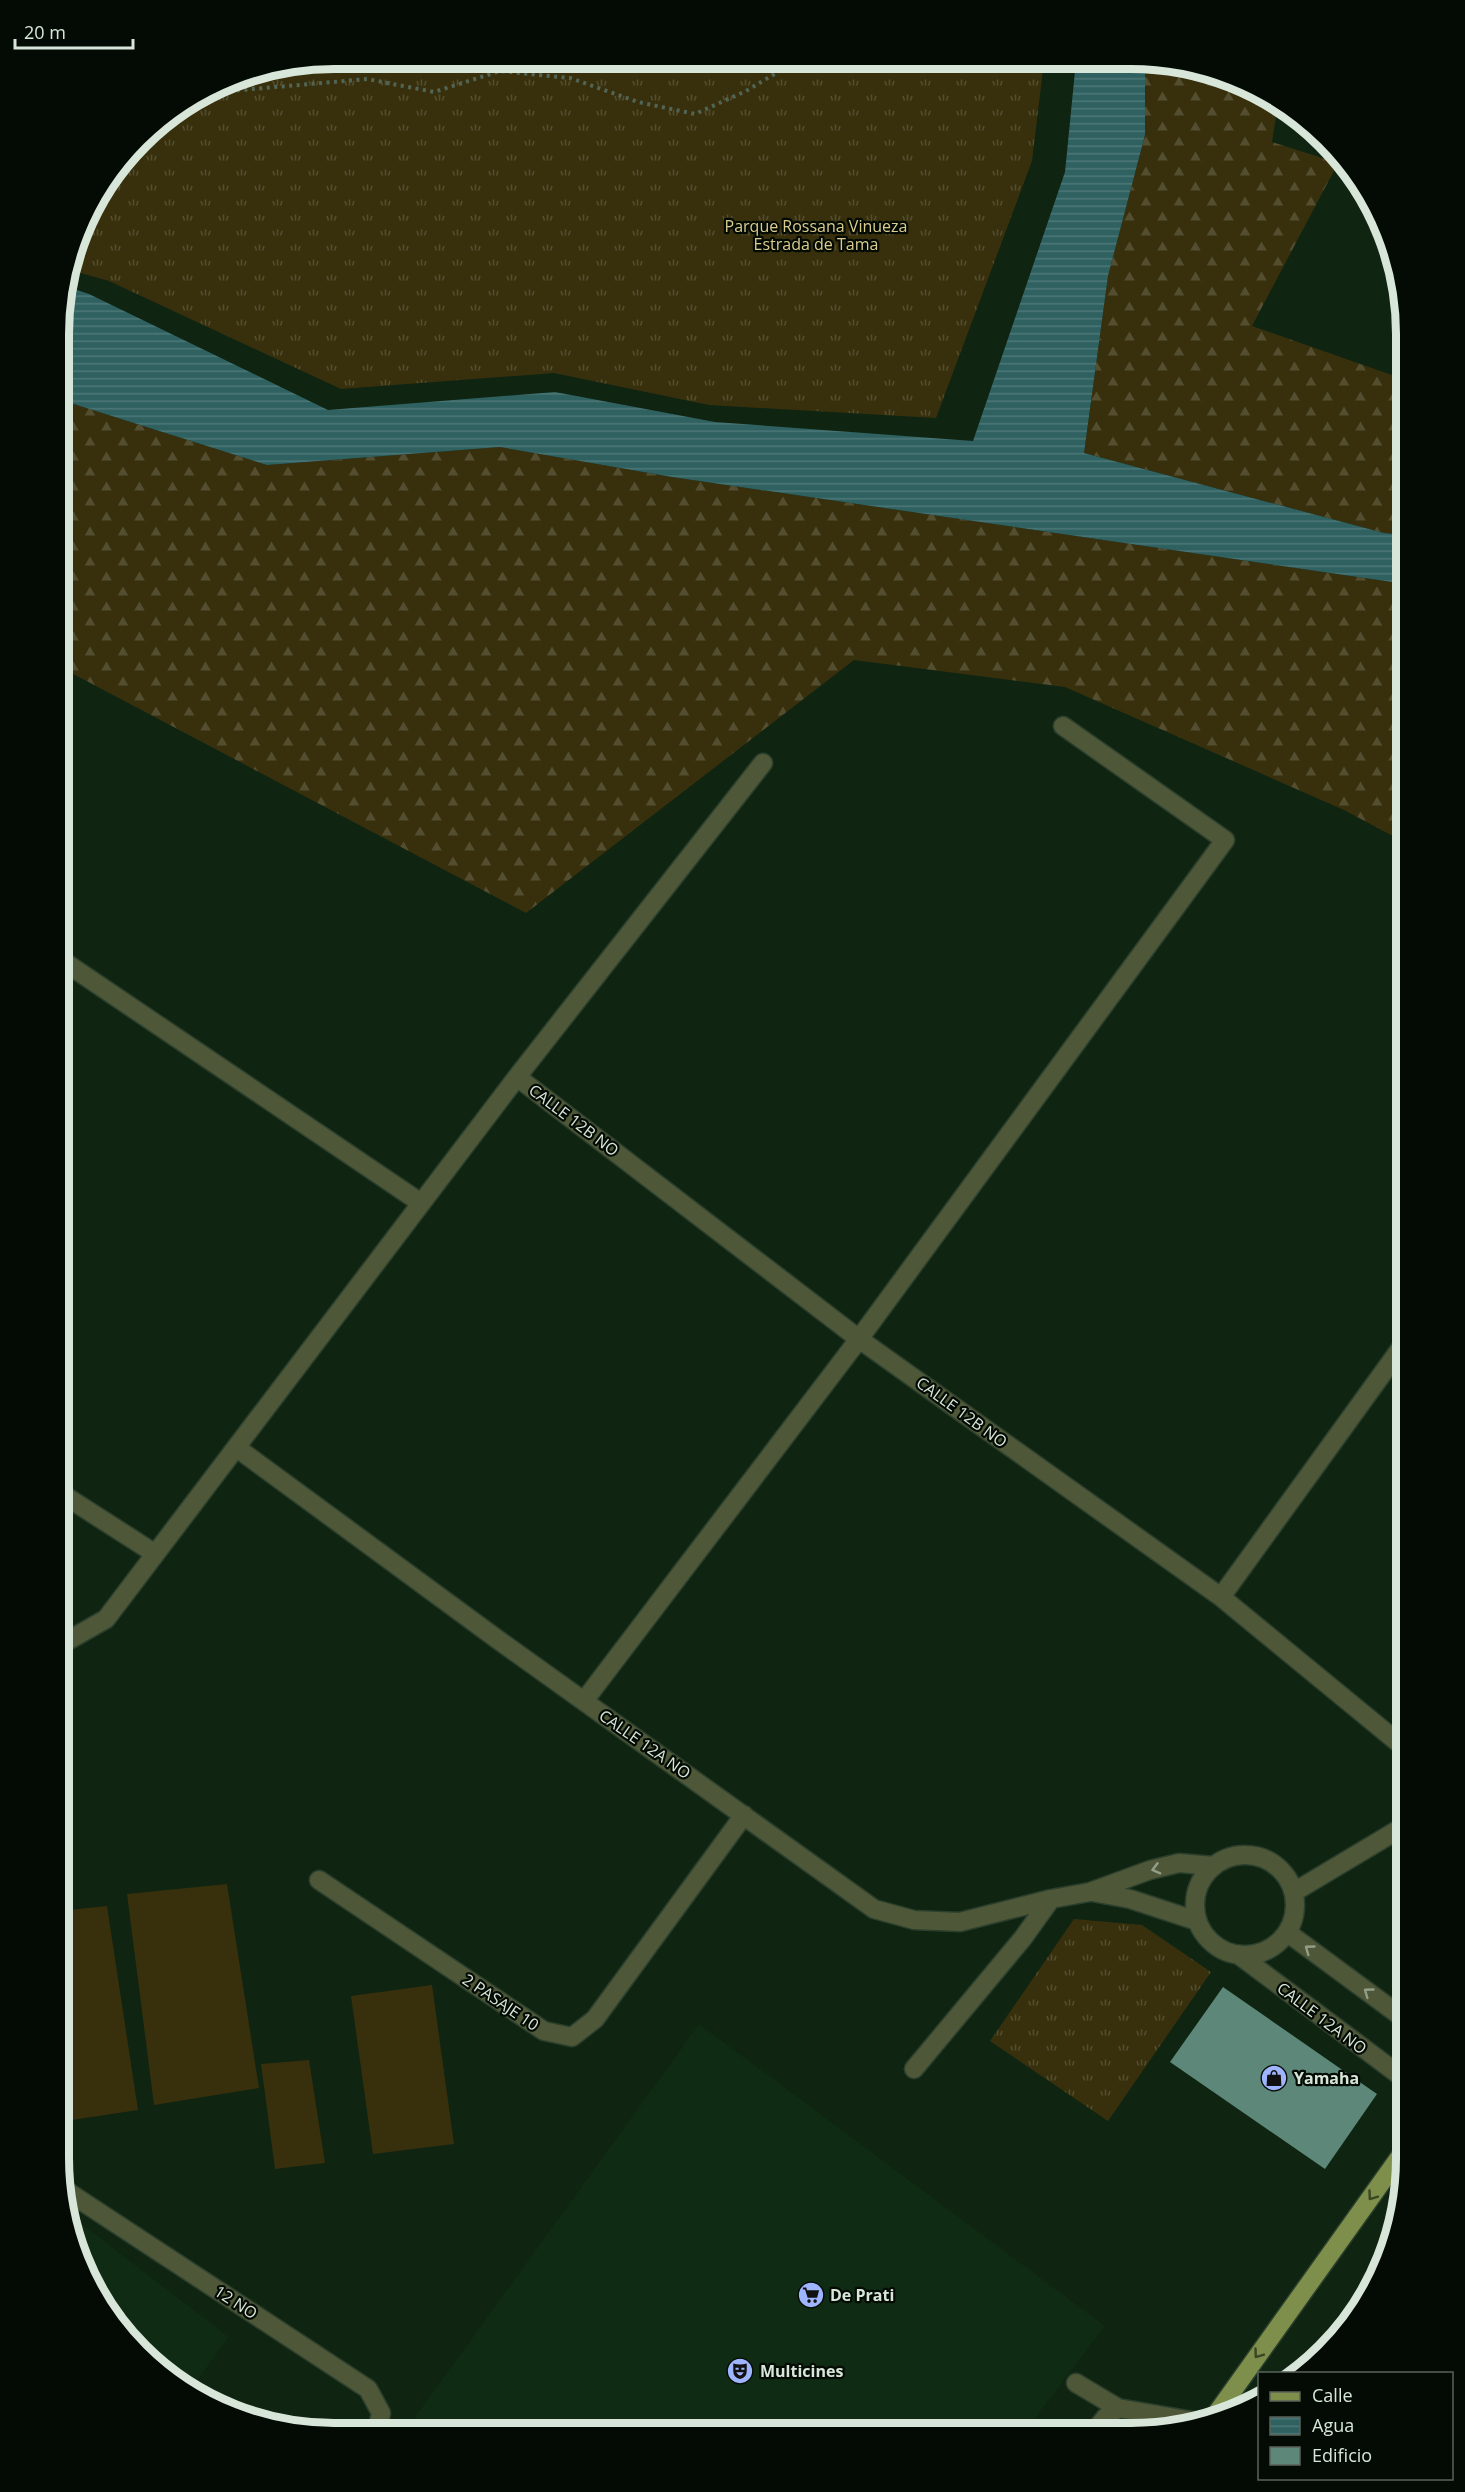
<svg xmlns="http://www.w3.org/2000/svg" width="1465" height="2492" font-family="'Open Sans',sans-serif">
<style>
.built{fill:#0f2b13}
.grass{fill:url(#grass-tufts)}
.forest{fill:url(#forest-firs)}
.pitch{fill:#38300d}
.water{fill:url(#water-rules)}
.building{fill:#5c8779}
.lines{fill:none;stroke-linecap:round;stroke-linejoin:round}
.lane-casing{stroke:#2b3f2d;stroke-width:21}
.street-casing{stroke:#2b3f2d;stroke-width:21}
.primary-casing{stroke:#2b3f2d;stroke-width:21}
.path{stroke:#526554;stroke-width:4;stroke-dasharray:3 4.5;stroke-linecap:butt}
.lane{stroke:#4e5737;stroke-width:18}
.street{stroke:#4e5737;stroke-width:18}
.primary{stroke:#7d8f4b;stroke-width:18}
.oneway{stroke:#939e88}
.oneway2{stroke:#3a4624}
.labels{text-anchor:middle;stroke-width:4.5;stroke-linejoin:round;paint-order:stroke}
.park-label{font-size:16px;fill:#dbcc8e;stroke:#040b04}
.street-label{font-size:16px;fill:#d8e6d9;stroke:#040b04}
.poi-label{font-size:16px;font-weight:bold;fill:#d8e6d9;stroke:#040b04;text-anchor:start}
.rim{fill:none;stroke:#d8e6d9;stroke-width:8}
</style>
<defs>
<pattern id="grass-tufts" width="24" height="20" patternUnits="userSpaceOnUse" patternTransform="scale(1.5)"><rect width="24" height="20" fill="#38300d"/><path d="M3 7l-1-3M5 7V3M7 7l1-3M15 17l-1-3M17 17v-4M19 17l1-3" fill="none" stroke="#544e30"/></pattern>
<pattern id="forest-firs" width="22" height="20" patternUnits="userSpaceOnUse" patternTransform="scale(1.5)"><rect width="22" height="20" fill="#38300d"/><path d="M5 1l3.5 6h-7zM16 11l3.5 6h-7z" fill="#544e30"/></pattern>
<pattern id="water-rules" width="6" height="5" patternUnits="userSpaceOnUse" patternTransform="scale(1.5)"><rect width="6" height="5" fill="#306161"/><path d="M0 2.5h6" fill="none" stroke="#4d7877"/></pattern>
</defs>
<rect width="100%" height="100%" fill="#0f2411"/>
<!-- built -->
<path class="built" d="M699 2024 1105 2326 1024 2433 405 2431Z
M70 2215 229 2337 190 2390 167 2377 135 2345 140 2337 108 2312 79 2263Z"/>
<!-- grass -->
<path class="grass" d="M334 59 1044 61 1032 161 936 418 709 405 554 373 341 389 109 281 70 270 87 212 152 127 229 79Z
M1074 1919 1142 1925 1211 1972 1108 2121 990 2041Z"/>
<!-- forest -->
<path class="forest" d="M1145 61H1167L1236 80 1278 104 1272 142 1338 163 1252 326 1406 380V536L1384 533 1084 453 1108 276 1145 135Z
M61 400 267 465 500 447 672 477 1406 584V843L1344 810 1065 687 854 660 526 913 60 667Z"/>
<!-- pitch -->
<path class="pitch" d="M227 1884 259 2088 154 2105 127 1894Z
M107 1906 138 2110 59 2122V1911Z
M432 1985 454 2144 373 2154 351 1996Z
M309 2060 325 2163 275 2169 261 2064Z"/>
<!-- water -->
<path class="water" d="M1076 61H1145V135L1108 276 1084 453 1384 533 1406 535V584L672 477 500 447 267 465 61 400V299L65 286 89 294 328 410 555 392 715 422 973 441 1065 172Z"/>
<!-- building -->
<path class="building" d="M1223 1987 1377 2094 1325 2169 1170 2062Z
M196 2382 242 2416H241L229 2413 190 2390Z"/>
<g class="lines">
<!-- lane casing -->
<g class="lane-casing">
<path id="lane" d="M65 2190 368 2389 381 2413 377 2431
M1076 2383 1118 2408
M1093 2433 1105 2418 1118 2408 1193 2421"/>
</g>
<!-- street casing -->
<g class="street-casing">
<path id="street" d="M60 959 421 1203
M517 1077 859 1339 1221 1597 1406 1749
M237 1448 497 1639 874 1909 914 1920 960 1922 1051 1899 1090 1892 1150 1870 1179 1863 1214 1866
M59 1492 154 1553
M1221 1597 1406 1341
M59 1638 69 1640 106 1619 517 1077 763 763
M584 1701 859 1339 1225 840 1063 726
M1195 1905a50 50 0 1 1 100 0a50 50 0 1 1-100 0Z
M319 1880 544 2031 572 2037 595 2019 744 1815
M1092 1892 1130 1899 1197 1921
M1294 1892 1406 1825
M1288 1933 1406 2020
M1239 1955 1406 2080
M914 2069 1023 1938 1051 1899"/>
</g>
<!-- primary casing -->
<g class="primary-casing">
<path id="primary" d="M1214 2417 1406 2148"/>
</g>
<!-- path -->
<path class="path" d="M207 93 367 79 434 92 500 71 570 78 638 102 695 114 746 91 798 60"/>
<!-- lane -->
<use href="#lane" class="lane"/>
<!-- street -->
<use href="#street" class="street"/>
<!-- primary -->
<use href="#primary" class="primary"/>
</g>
<!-- one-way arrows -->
<defs><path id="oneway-chevron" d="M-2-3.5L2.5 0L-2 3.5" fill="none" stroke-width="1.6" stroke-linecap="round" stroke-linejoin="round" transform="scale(1.5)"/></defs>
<g class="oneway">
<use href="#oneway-chevron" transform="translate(1156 1869) rotate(165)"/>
<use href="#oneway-chevron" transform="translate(1309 1949) rotate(-144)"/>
<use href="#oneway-chevron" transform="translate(1368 1992) rotate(-144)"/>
</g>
<g class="oneway2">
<use href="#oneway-chevron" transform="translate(1372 2196) rotate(126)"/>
<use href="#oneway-chevron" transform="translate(1258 2354) rotate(126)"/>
</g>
<!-- icons -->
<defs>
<g id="shop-disc" transform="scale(1.35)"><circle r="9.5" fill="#9eb4fd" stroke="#040b04"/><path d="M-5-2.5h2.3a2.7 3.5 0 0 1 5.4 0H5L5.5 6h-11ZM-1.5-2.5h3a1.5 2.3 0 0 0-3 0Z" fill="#111"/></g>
<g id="supermarket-disc" transform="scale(1.35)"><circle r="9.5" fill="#9eb4fd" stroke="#040b04"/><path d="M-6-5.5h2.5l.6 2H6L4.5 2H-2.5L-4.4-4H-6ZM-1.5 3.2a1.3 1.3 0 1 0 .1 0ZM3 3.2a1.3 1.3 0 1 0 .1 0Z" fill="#111"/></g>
<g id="theatre-disc" transform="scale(1.35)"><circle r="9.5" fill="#9eb4fd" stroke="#040b04"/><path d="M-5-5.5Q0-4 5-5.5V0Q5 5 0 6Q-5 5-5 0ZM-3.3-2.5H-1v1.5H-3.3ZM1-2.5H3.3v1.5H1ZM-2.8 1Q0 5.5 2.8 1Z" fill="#111"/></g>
</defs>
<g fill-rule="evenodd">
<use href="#shop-disc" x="1274" y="2078"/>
<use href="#supermarket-disc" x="811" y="2295"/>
<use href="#theatre-disc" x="740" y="2371"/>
</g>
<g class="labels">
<!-- park labels -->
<g class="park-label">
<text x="816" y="232">Parque Rossana Vinueza<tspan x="816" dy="18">Estrada de Tama</tspan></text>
</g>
<!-- street labels -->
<g class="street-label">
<text transform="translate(574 1120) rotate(37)" y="6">CALLE 12B NO</text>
<text transform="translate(962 1412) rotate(36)" y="6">CALLE 12B NO</text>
<text transform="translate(645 1744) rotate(35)" y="6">CALLE 12A NO</text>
<text transform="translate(501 2002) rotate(34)" y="6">2 PASAJE 10</text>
<text transform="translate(1322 2018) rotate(37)" y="6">CALLE 12A NO</text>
<text transform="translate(236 2302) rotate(33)" y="6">12 NO</text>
</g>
<!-- poi labels -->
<g class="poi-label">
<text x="1294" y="2084">Yamaha</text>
<text x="830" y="2301">De Prati</text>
<text x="760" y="2377">Multicines</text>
</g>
</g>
<!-- crop -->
<path d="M0 0H1465V2492H0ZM334 69H1131A265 265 0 0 1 1396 334V2158A265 265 0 0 1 1131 2423H334A265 265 0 0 1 69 2158V334A265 265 0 0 1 334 69Z" fill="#040b04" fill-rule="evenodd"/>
<path class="rim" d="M334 69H1131A265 265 0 0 1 1396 334V2158A265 265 0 0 1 1131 2423H334A265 265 0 0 1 69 2158V334A265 265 0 0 1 334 69Z"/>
<!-- legend -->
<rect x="1258" y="2372" width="195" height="108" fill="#040b04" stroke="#596359" stroke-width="1.5"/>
<rect x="1270" y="2392" width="30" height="9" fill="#7d8f4b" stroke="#596359" stroke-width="1.5"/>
<text x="1312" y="2402" font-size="18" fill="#d8e6d9">Calle</text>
<rect x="1270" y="2417" width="30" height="18" fill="url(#water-rules)" stroke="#596359" stroke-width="1.5"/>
<text x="1312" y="2432" font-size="18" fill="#d8e6d9">Agua</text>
<rect x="1270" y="2447" width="30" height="18" fill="#5c8779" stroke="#596359" stroke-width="1.5"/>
<text x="1312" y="2462" font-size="18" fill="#d8e6d9">Edificio</text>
<!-- scale -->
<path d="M15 39v9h118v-9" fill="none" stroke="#d8e6d9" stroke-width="3"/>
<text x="24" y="39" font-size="18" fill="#d8e6d9" stroke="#040b04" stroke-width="4.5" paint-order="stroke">20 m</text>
</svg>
